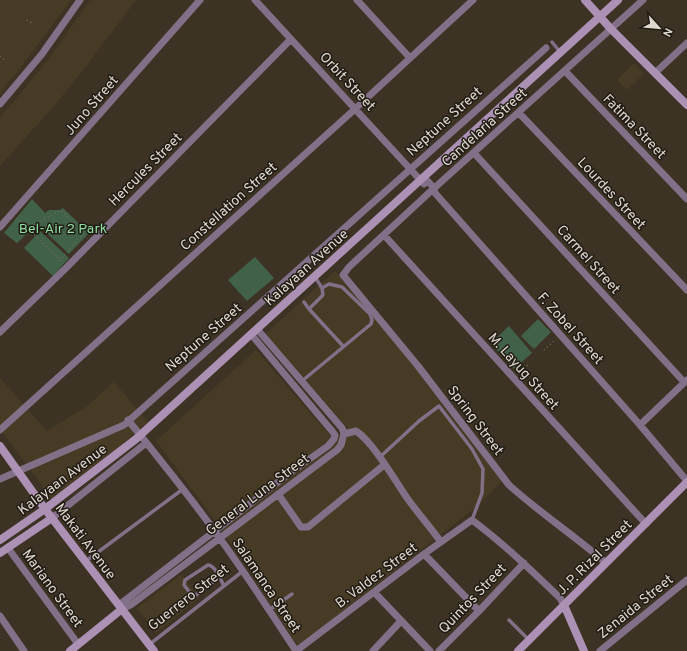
<svg xmlns="http://www.w3.org/2000/svg" width="687" height="651" font-family="Overpass,sans-serif">
<style>
.built{fill:#483b25}
.green{fill:#416248}
.lines{fill:none;stroke-linecap:round;stroke-linejoin:round}
.path{stroke:#726a5c;stroke-width:1.5;stroke-dasharray:1 3;stroke-linecap:butt}
.lane{stroke:#817087;stroke-width:3.5}
.street{stroke:#817087;stroke-width:7}
.secondary{stroke:#ac91b5;stroke-width:8}
.labels{text-anchor:middle;stroke-width:3;stroke-linejoin:round;paint-order:stroke}
.street-label{font-size:14px;fill:#ded8ce;stroke:#201b14}
.park-label{font-size:14px;fill:#8fdfa1;stroke:#201b14}
</style>
<rect width="100%" height="100%" fill="#3c3324"/>
<!-- built -->
<path class="built" d="M0 0H71L24 63 0 93Z
M90 0H136L84 69 53 107 0 166V117L15 100 53 53Z
M634 63 644 74 627 90 617 80Z
M335 271 417 364 420 362 502 481 480 504 298 646 217 523 156 441 256 350 333 439 347 427 265 334Z
M0 378 47 431 86 407 114 382 148 422 106 458 52 499 0 429Z
M182 574 199 598 156 633 137 608Z"/>
<!-- green -->
<path class="green" d="M32 199 45 213 49 210H60L63 208 89 233 69 254 37 224 17 243 4 233Z
M40 231 69 258 53 276 24 248Z
M255 257 274 278 247 301 228 280Z
M538 319 551 332 534 349 521 336Z
M509 326 532 353 514 369 491 343Z"/>
<g class="lines">
<!-- path -->
<path class="path" d="M27 20 33 24
M0 56 6 61
M17 218 63 263
M26 227 36 224 60 210 84 233 60 260
M544 350 556 339
M518 374 529 364"/>
<!-- lane -->
<path class="lane" d="M552 42 560 52
M304 302 309 309 323 295 322 288 315 277
M309 309 343 346
M302 381 371 324 372 320 370 314 342 287 329 284 322 288
M380 457 419 421 439 406 472 449 483 469 482 493 472 520
M86 561 183 489
M219 577 196 595 191 594 184 585 185 580 208 565C216 566 220 579 224 586
M269 610 292 594
M509 620 529 640
M150 644 243 571"/>
<!-- street -->
<path class="street" d="M255 0 424 184
M357 0 410 58
M565 71 687 199
M655 73 687 43
M0 104 42 54 80 0
M519 113 687 290
M474 153 684 382
M424 177 434 188 435 193 640 425 687 481
M0 227 200 0
M384 235 646 524
M0 332 67 267 291 39
M128 420C158 457 188 494 216 533 244 571 270 611 296 651
M640 425 687 380
M0 430 355 109 473 0
M344 434 356 431C372 441 395 480 407 498 418 513 430 527 441 542
M0 479 124 425 546 48
M278 494 301 527H308L384 465
M52 518 146 443
M8 548 78 644
M424 554 479 611
M606 563C575 536 540 513 509 485L418 366 343 275 349 267 431 191 643 0
M374 592 430 651
M119 605 291 472 328 446 334 439 335 435 332 431 251 334
M122 609 132 604 337 450 341 445 344 434 342 428 257 329
M0 616 24 651
M296 651 424 554 472 520C504 544 532 571 560 598L564 605
M373 651 401 621
M439 651 479 611 524 563
M600 651 687 580"/>
<!-- secondary -->
<path class="secondary" d="M585 0 611 29 687 105
M0 446 45 509 154 651
M0 540 45 509 136 439 618 0
M0 553 52 518
M564 605 584 651
M70 651 122 609
M518 651 687 482"/>
</g>
<g class="labels">
<!-- street labels -->
<g class="street-label">
<text transform="translate(348 81) rotate(47)" y="5">Orbit Street</text>
<text transform="translate(91 105) rotate(-49)" y="5">Juno Street</text>
<text transform="translate(444 121) rotate(-42)" y="5">Neptune Street</text>
<text transform="translate(635 126) rotate(46)" y="5">Fatima Street</text>
<text transform="translate(484 127) rotate(-42)" y="5">Candelaria Street</text>
<text transform="translate(145 169) rotate(-45)" y="5">Hercules Street</text>
<text transform="translate(612 193) rotate(47)" y="5">Lourdes Street</text>
<text transform="translate(228 206) rotate(-42)" y="5">Constellation Street</text>
<text transform="translate(589 259) rotate(48)" y="5">Carmel Street</text>
<text transform="translate(306 267) rotate(-42)" y="5">Kalayaan Avenue</text>
<text transform="translate(571 328) rotate(48)" y="5">F. Zobel Street</text>
<text transform="translate(203 337) rotate(-41)" y="5">Neptune Street</text>
<text transform="translate(524 371) rotate(48)" y="5">M. Layug Street</text>
<text transform="translate(476 420) rotate(53)" y="5">Spring Street</text>
<text transform="translate(62 479) rotate(-37)" y="5">Kalayaan Avenue</text>
<text transform="translate(257 494) rotate(-37)" y="5">General Luna Street</text>
<text transform="translate(86 541) rotate(53)" y="5">Makati Avenue</text>
<text transform="translate(594 557) rotate(-45)" y="5">J. P. Rizal Street</text>
<text transform="translate(376 575) rotate(-37)" y="5">B. Valdez Street</text>
<text transform="translate(267 585) rotate(56)" y="5">Salamanca Street</text>
<text transform="translate(53 588) rotate(54)" y="5">Mariano Street</text>
<text transform="translate(188 597) rotate(-38)" y="5">Guerrero Street</text>
<text transform="translate(472 598) rotate(-46)" y="5">Quintos Street</text>
<text transform="translate(635 606) rotate(-39)" y="5">Zenaida Street</text>
</g>
<!-- park labels -->
<g class="park-label">
<text x="63" y="233">Bel-Air 2 Park</text>
</g>
</g>
<!-- north arrow -->
<g transform="translate(659 28) rotate(117)" stroke="#201b14" stroke-width="3" paint-order="stroke">
<path d="M0-3L7 15L0 10L-7 15Z" fill="#ded8ce"/>
<text y="-6" font-size="11" font-weight="bold" text-anchor="middle" fill="#ded8ce">N</text>
</g>
</svg>
